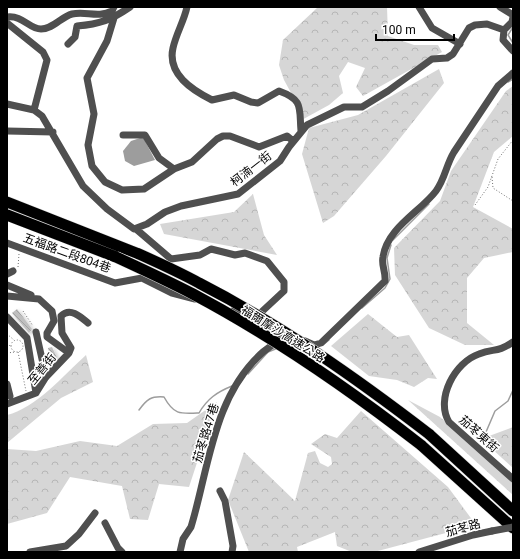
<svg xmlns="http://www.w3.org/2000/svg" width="520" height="559" font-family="Roboto,'Noto Sans TC',sans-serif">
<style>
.forest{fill:url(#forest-crowns)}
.water{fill:#9d9d9d}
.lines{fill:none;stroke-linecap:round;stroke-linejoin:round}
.stream{stroke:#9d9d9d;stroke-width:1.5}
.building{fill:url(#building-back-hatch);filter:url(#shadow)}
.highway-casing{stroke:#dbdbdb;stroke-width:12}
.path{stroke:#717171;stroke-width:1;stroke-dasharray:1 2;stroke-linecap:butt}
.minor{stroke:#4f4f4f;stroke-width:7}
.highway{stroke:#000;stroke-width:11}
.highway-bridge-casing{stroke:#dbdbdb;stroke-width:12;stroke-linecap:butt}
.minor-bridge{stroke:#4f4f4f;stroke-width:7}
.highway-bridge{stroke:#000;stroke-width:11}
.labels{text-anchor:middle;stroke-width:3;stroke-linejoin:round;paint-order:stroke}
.street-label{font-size:12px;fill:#000;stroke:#fff}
</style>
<defs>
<pattern id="forest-crowns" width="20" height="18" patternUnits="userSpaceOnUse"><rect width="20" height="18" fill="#d6d6d6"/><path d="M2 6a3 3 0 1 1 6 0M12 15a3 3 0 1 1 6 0" fill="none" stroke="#b6b6b6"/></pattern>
<pattern id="building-back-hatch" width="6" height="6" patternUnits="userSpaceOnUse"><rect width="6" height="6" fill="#bfbfbf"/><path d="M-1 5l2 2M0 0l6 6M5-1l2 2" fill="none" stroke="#a2a2a2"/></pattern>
<filter id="shadow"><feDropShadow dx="2" dy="2" stdDeviation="2" flood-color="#0004"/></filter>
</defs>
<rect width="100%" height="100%" fill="#fff"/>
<!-- forest -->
<path class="forest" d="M318 7H387L388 36 414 45H438L442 52 363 96 356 87 365 68 348 62 339 76 343 93 329 105 298 122 301 111 284 80 279 65 283 40Z
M439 69 444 83 386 156 334 216 323 223 302 154 309 128 358 115Z
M513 86V136L494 152 473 207 513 229V252L484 258 467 278V323L494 345H465L429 328 395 275 394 248 440 201 451 171 506 91Z
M253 194 264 235 277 255 164 234 160 224 234 212Z
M368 314 397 337 409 335 437 379 428 378 414 387 397 380 369 376 331 346Z
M86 355 93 382 61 398 7 443V415C36 408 64 375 86 355Z
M408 400 440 417 513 481V495Z
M217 402 189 487 159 484 148 520 130 519 122 486 70 477 47 513 7 524V449L36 451 80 441 117 446 153 424 187 423Z
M361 411 448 487 476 525 374 552H352L337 546 335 532 297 547 298 552H249L228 500 244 452 295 501 308 453 315 451 320 463 328 467 332 464 331 457 311 444 325 434 337 438Z
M513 427V468L481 439Z"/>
<!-- water -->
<path class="water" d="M143 137 155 160 134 166 125 161 123 151 131 141Z"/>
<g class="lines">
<!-- stream -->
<path class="stream" d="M513 27 508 35 513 43
M508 82 513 79
M393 240 429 204
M362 308 385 288 390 279 387 258 391 245
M287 344H295
M323 345 329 340
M248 374 268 352 278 348
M139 410C147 399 151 396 164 397 174 415 180 414 199 413 207 399 217 392 232 386
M486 432 495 411 508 401 513 390"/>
</g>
<!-- building -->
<path class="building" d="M17 309 32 329 29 333 12 313Z
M52 347 57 358 51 360 48 348Z"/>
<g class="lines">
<!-- highway casing -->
<g class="highway-casing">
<path id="highway" d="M7 202 139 254
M7 215 116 257
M429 434 513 511
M421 445 513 528"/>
</g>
<!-- path -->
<path class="path" d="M492 177 493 188 513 201
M475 205 488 187 498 159 513 140
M18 267 19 254
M23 311 33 326
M7 334 14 340
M11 346a6 6 0 1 1 12 0a6 6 0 1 1-12 0Z
M7 348 10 345
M18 352 26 391
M7 353 15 352"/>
<!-- minor -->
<path class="minor" d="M187 7C184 21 176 34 173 48 167 74 192 90 212 100L234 95 251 102 258 103 279 91C304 100 299 108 301 131
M419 7 432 28 460 44
M500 7 513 15
M7 17C23 15 29 29 41 29 53 29 61 17 72 14 86 11 98 18 112 11L114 7
M114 18 107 41 87 78 94 114 88 145 92 166 105 182 122 190 144 189 174 169 192 162 217 139 223 136H230L259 147 287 136 293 141
M7 23 43 52 47 60 34 110
M504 30 503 40 513 51
M504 30 512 22 513 17
M68 44 75 37 77 26C100 24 111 20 130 7
M7 104 34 110 42 116 83 186 107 209 134 229 147 224 165 212 181 206 238 194 280 161 289 147 307 125 344 107H362L388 91 432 59 447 58 453 54 469 28 475 25 487 24 504 30
M7 131 53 132
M123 135H145L159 158 174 169
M136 229 171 259 200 255 211 249 235 255 245 253 267 261 284 282V291L255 318
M7 243 115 283 142 278 172 293 195 299
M7 274 13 271
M7 285 31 295
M7 296 39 299 52 311 54 321 47 333V337L69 353
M233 311 253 320 255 318
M7 317 27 338 36 393
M261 323 283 340
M36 332 46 377
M305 341 314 345 321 343 385 281C386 272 381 265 383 257 387 228 420 212 436 191 445 179 446 165 454 152L498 86 513 73
M513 342C497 353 494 348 479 354 455 362 435 399 449 422L513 479
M7 384 10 396
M7 404 36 393 46 377 69 353 71 348 62 333 61 316C70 307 80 316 88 323
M220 491 225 501 233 546 232 552
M105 523 118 548 122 552
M30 552 66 546 79 534 95 513
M180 552 183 539 191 527C209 468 213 396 263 352 271 345 283 337 295 339
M419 552 473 535 492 531"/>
<!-- highway -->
<use href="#highway" class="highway"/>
<!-- highway-bridge casing -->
<g class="highway-bridge-casing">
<path id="highway-bridge" d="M139 254C159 263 179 272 199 283 281 325 356 378 429 434
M116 257C142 269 168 281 193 294 274 337 349 389 421 445"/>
</g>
<!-- minor-bridge -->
<path class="minor-bridge" d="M492 531 513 527"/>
<!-- highway-bridge -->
<use href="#highway-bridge" class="highway-bridge"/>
</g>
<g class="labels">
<!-- street labels -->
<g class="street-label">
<text transform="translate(251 169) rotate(-38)" y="4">柯湳一街</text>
<text transform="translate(67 253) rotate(20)" y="4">五福路二段804巷</text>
<text transform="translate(283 334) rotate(32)" y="4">福爾摩沙高速公路</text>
<text transform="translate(42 369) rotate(-51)" y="4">至善街</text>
<text transform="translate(206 433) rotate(-73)" y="4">茄苳路47巷</text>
<text transform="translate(479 434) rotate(42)" y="4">茄苳東街</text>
<text transform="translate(463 528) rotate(-15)" y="4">茄苳路</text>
</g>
</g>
<!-- border -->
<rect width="520" height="559" fill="none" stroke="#000000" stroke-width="16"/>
<!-- scale -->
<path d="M376 34v6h78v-6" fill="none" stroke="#000000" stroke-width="2"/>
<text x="382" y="34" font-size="12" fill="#000000" stroke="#ffffff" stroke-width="3" paint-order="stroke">100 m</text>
</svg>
